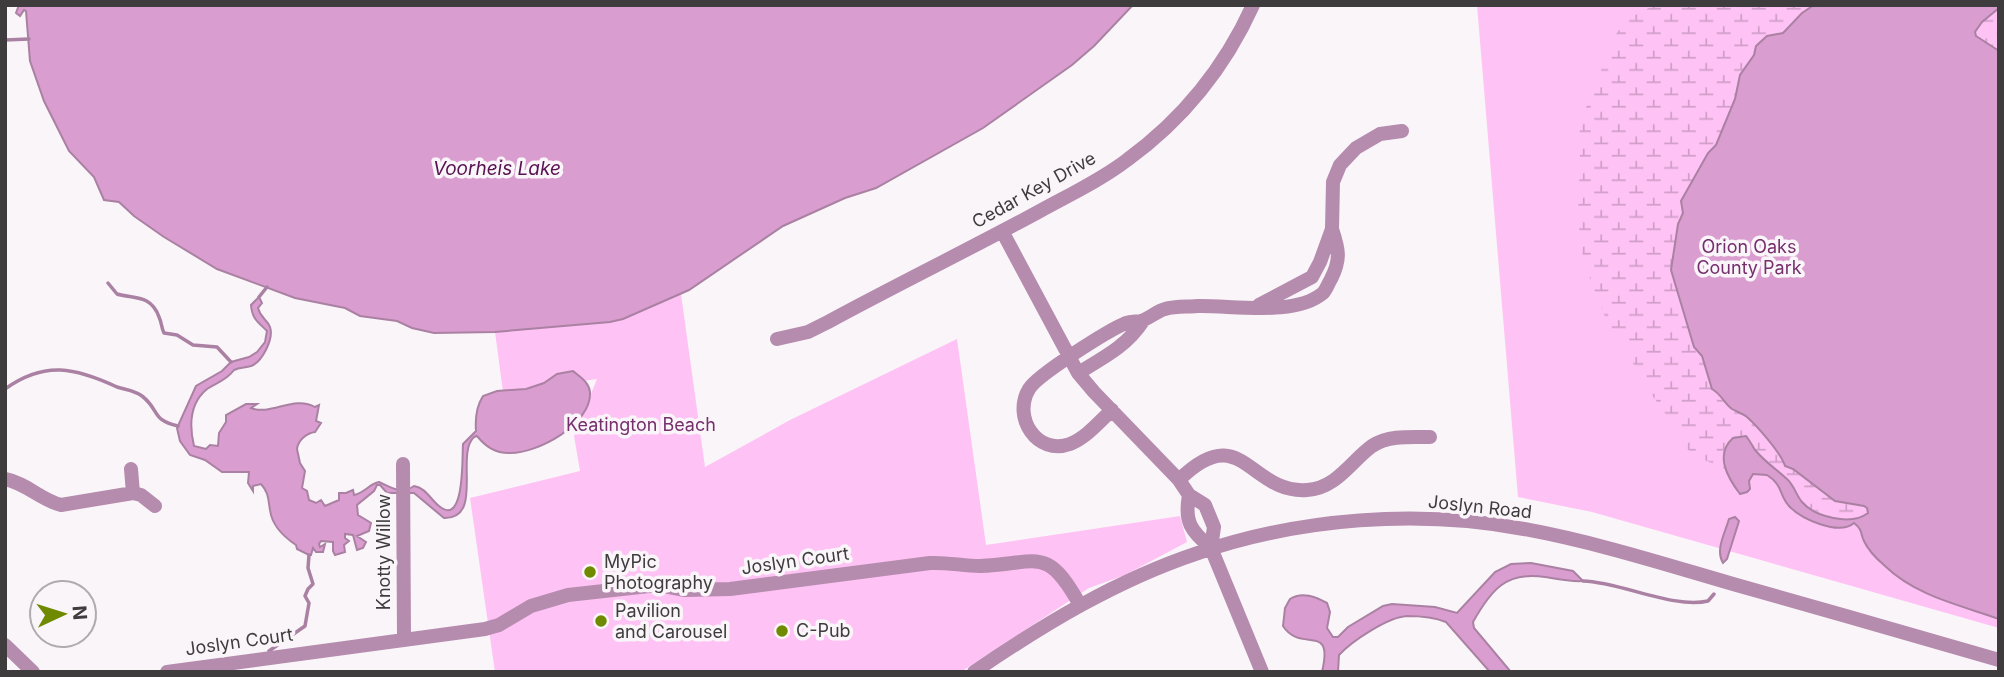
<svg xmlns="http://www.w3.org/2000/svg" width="2004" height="677" font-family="Inter,sans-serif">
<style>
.green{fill:#ffc2f5}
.wetland{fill:url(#wetland-marsh)}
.water{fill:#d99ecf;stroke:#aa81a3;stroke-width:2}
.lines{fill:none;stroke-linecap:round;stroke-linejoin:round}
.stream{stroke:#aa81a3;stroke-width:3.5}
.minor{stroke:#b58bae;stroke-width:14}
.poi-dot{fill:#708a00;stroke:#faf5f9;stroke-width:2.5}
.labels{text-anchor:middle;stroke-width:7;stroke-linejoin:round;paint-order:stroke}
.street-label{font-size:18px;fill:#3e3c3d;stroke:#faf5f9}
.park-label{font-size:18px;fill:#752f6d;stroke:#faf5f9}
.poi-label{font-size:18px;fill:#3e3c3d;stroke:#faf5f9;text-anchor:start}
.water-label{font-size:19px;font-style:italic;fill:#571251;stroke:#faf5f9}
</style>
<defs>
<pattern id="wetland-marsh" width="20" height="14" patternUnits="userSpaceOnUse" patternTransform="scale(1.75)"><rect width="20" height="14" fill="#ffc2f5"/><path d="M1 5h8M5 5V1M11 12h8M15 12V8" fill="none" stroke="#d09fc8"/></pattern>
</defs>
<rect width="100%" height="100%" fill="#faf5f9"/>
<!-- green -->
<path class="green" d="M1477 5H1999V628L1592 512 1518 497Z
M681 294 705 467 790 420 957 339 986 545 1180 516 1187 542 1125 575 1089 588 961 672H495L470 498 580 471 574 436 597 379 503 392 495 332 610 322 623 319Z"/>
<!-- wetland -->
<path class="wetland" d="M1655 5H1814L1802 13 1783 33 1764 38 1745 66 1738 79 1735 99 1716 145 1708 153 1683 197V213L1678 224 1671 270 1694 347 1702 356 1712 389C1721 394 1724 402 1732 409 1736 412 1742 413 1746 417 1756 425 1782 454 1784 465L1793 468 1831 499 1866 507 1868 512 1864 516 1841 518 1819 513 1806 506 1791 483 1758 453 1746 436C1726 434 1722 454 1725 469L1693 455 1682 443 1670 420 1654 398 1605 317 1585 266 1582 251 1578 219 1580 155 1578 140 1583 115 1616 34 1629 18Z
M1999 8V51L1976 36 1975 32 1982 22Z"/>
<!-- water -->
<path class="water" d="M19 5H1133L1094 46 1072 65 983 128 876 188 845 198 783 226 689 290 623 319 610 322 495 332 434 333 412 328 397 321 360 316 345 308 295 298 217 269 164 237 134 216 119 202 104 200 94 177 69 151 44 101 30 61 26 11 24 10 20 16 16 13Z
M1814 5H1999V8L1982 22 1975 32 1976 36 1999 51V619C1960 605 1916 596 1885 566 1878 560 1868 550 1864 541 1860 533 1863 530 1854 523 1839 536 1801 519 1789 506 1779 495 1783 485 1767 475L1753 474 1749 481 1750 489 1747 492 1740 494C1728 478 1714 455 1733 438L1746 436C1750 441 1752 445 1755 450 1764 461 1777 470 1787 479 1794 485 1796 495 1802 502 1815 517 1851 526 1868 513L1867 508 1864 506 1835 501 1793 469 1785 466C1781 453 1758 427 1747 417 1742 413 1737 412 1732 409 1724 403 1721 394 1712 389L1702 356 1694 347 1671 270 1678 224 1683 213 1681 201 1708 153 1716 145 1735 99 1740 75 1754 55 1756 46 1767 36 1783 33 1802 13Z
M259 297 262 303 258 308C261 319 267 319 270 327 274 339 262 362 251 366 245 368 240 367 234 370 226 381 217 382 207 389 190 403 189 425 194 446L206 449 210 445 218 446 219 433 226 422V415L246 404H257L251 408C271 416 294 395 315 407L319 405 316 421 321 423 315 432C307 433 298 440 297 449L300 463 305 471 302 488 307 491 309 500 316 503 321 500 325 506 339 500V493H346L353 490 354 495C366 492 369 484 379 482 391 487 401 495 414 486 426 488 430 499 439 506 465 528 462 457 463 444L476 431C475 418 476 407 483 396L497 391 526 389 544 383 557 374 573 371C580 377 589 382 590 392 592 424 537 454 509 453 495 453 486 447 477 436L474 437C455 454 484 519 444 518L414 493H387L380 485H377L374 491 357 505 358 515 371 523 369 531 357 536 366 542 363 548 357 550 353 535 345 534V538L349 541 344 545 345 552 335 555 333 551V542L321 541 319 544 320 547 325 544 323 552H316L313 548 311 555H309L297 549 296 545C284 537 272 526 270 510 268 499 269 493 261 484L253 486V491L248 483 249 472H222L205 460 190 455 180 441 177 428 196 386 222 371 231 362 249 357 257 352 265 342 267 331C258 322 252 319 251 305Z
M1735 517 1739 521 1727 559 1723 563C1715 550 1725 533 1729 519Z
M1531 563 1573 571 1583 581C1572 582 1557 579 1545 577 1506 571 1491 590 1473 622L1474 628 1511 672H1490L1446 622C1436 618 1419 616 1407 616 1388 617 1352 641 1339 655L1338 672H1322C1334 621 1301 654 1283 626L1285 608 1290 599C1302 591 1316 597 1327 603L1330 612 1327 628 1333 637H1338L1348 627 1383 606 1392 604 1435 607 1457 613 1495 572 1511 564Z"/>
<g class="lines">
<!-- stream -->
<path class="stream" d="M5 40 29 39
M108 283 117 294C133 299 151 294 159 317 162 323 161 327 164 333L177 335 193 345 217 347 231 362
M259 297 267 287
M5 389C45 360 76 368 117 387 126 390 134 390 142 396 160 410 151 420 178 426
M1583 581C1621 582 1673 609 1708 601L1714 594
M269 651 305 626 309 603 305 596 308 589 313 584 308 568 309 555"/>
<!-- minor -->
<path class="minor" d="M1002 231 1078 373 1094 392 1179 480 1189 495 1205 505 1214 527 1211 548
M1259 305 1312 277 1320 262 1332 229 1333 182 1340 165 1356 148 1380 134 1402 131
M777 339 808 332 828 322C898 284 970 249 1040 211 1069 195 1101 180 1127 160 1182 120 1225 67 1253 5
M1078 373C1103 358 1127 346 1143 321
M1112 410C1099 422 1087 437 1070 444 1037 456 1012 417 1029 389 1037 375 1109 330 1126 323 1131 321 1136 322 1141 321 1150 318 1157 311 1165 309 1175 306 1188 307 1197 306 1232 305 1295 317 1323 293 1326 290 1328 284 1331 279 1341 259 1339 250 1332 229
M403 464 404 639
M131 469 133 493
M5 479C26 483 41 500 61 505L133 493 141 495 155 506
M1179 480C1242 418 1249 494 1307 490 1337 488 1351 461 1372 446 1389 435 1411 437 1430 437
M1189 495C1184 522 1191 531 1211 548L1262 672
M5 645 33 672
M167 672 485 629 499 625 531 606 568 595 658 585 685 590 730 589 930 563C947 562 963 566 980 566 1038 564 1046 544 1080 605
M974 672C1044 624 1117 580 1198 553 1300 518 1418 509 1524 529 1595 542 1664 564 1733 584 1822 609 1910 634 1999 660"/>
</g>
<!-- markers -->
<g class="poi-dot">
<circle cx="590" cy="572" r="7"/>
<circle cx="601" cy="621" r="7"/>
<circle cx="782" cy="631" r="7"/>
</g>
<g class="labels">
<!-- street labels -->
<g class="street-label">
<text transform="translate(1034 190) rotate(-29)" y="6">Cedar Key Drive</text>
<text transform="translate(1480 507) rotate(6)" y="6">Joslyn Road</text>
<text transform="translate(384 552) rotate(-90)" y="6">Knotty Willow</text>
<text transform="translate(795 561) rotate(-8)" y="6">Joslyn Court</text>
<text transform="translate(239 642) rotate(-8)" y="6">Joslyn Court</text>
</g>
<!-- park labels -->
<g class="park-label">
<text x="1749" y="253">Orion Oaks<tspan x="1749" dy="21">County Park</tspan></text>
<text x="641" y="431">Keatington Beach</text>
</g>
<!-- poi labels -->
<g class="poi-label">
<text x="604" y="568">MyPic<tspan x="604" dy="21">Photography</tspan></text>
<text x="615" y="617">Pavilion<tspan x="615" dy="21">and Carousel</tspan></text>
<text x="796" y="637">C-Pub</text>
</g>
<!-- water labels -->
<g class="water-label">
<text x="497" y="175">Voorheis Lake</text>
</g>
</g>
<!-- border -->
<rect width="2004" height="677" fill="none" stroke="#3e3c3d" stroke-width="14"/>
<!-- north arrow -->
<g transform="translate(63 614) rotate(86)"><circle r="33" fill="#faf5f9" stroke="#afabae" stroke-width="2"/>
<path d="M0-5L12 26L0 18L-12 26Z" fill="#708a00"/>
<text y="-10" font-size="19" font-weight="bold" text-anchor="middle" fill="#3e3c3d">N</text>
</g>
</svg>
